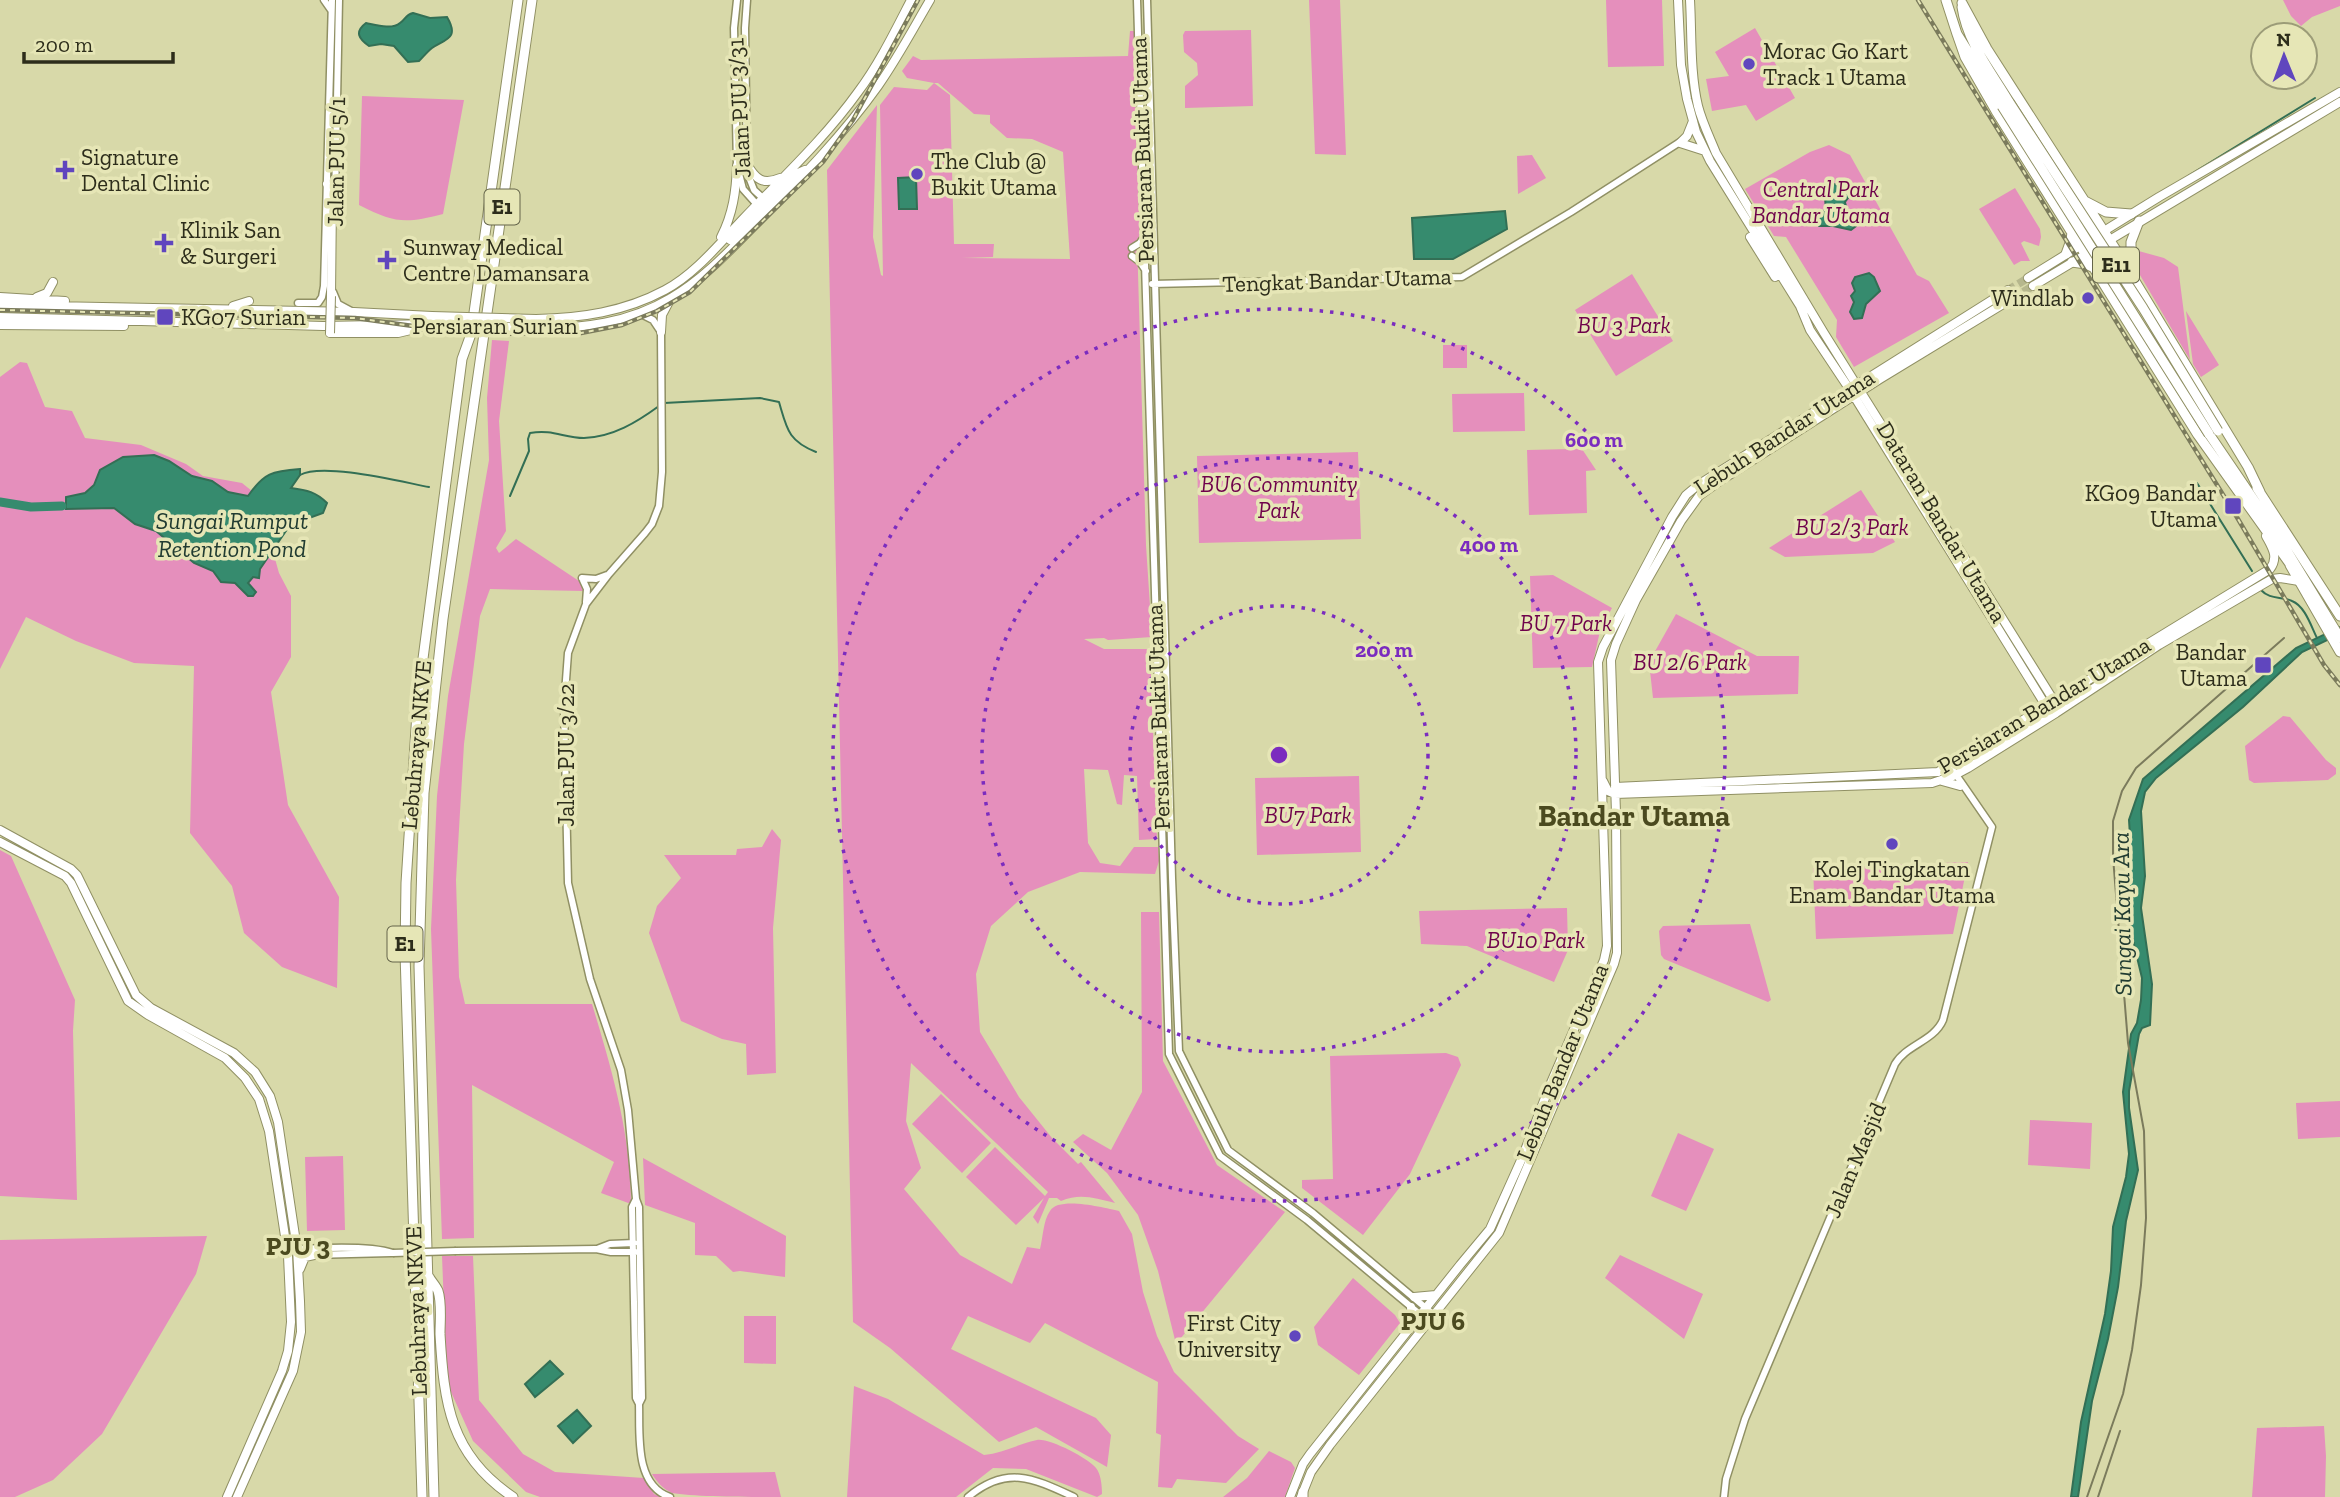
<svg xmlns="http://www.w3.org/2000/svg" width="2340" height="1497" font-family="'Zilla Slab',serif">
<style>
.green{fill:#e58fbc;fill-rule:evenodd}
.water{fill:#368b6e;stroke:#336f55;stroke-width:2}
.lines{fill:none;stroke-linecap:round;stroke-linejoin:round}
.stream{stroke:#336f55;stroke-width:2}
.river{stroke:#368b6e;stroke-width:9}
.major-tunnel{stroke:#b6b78d;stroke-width:8;stroke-dasharray:8 4;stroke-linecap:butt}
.minor-casing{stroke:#909064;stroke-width:9}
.major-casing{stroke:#909064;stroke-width:10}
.highway-casing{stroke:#909064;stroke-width:11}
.minor{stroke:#fff;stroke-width:6}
.major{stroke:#fff;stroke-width:8}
.highway{stroke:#fff;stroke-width:9}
.tram{stroke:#7b7b5c;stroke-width:2}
.rail-casing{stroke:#7b7b5c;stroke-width:4.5}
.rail{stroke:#e6e6b6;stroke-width:2;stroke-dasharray:5;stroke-linecap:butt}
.minor-bridge-casing{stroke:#909064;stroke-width:9;stroke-linecap:butt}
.major-bridge-casing{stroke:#909064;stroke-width:10;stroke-linecap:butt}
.highway-bridge-casing{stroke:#909064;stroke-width:11;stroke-linecap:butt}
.minor-bridge{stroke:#fff;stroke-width:6}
.major-bridge{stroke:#fff;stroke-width:8}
.highway-bridge{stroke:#fff;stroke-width:9}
.ring{fill:none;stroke:#7b2cbf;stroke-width:3.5;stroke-dasharray:3.5 7}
.poi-dot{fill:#6046be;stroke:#e6e6b6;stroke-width:2.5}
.labels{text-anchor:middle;stroke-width:7;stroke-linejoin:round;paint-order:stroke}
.shield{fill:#e6e6b6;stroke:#64644a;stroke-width:2}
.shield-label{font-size:21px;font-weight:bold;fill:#2d2d1b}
.poi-label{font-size:23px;fill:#2d2d1b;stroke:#e6e6b6;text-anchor:start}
.street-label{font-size:23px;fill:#2d2d1b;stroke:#e6e6b6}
.park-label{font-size:23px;font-style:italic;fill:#6f024b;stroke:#e6e6b6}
.water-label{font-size:24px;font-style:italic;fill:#203b31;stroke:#e6e6b6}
.quarter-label{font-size:26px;font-weight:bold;fill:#4b4a1f;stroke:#e6e6b6}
.district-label{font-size:30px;font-weight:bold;fill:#4b4a1f;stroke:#e6e6b6}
.centre{fill:#7b2cbf;stroke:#e6e6b6;stroke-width:3.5}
.ring-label{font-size:21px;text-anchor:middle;font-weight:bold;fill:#7b2cbf;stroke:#e6e6b6;stroke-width:7;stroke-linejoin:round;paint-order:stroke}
</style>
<rect width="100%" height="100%" fill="#d8d9a9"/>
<!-- green -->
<path class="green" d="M1309 0H1340L1346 155 1315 154Z
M1606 0H1662L1664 66 1608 67Z
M2283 0H2340V6L2312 17 2301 26 2291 16Z
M1755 28 1795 98 1756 121 1746 105 1712 111 1706 79 1729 76 1715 52Z
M1251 30 1253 106 1185 108V86L1198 75 1197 63 1184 52 1183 35 1185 31Z
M1130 31H1135L1134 60 1140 238 1137 239 1146 545 1152 637 1108 640 1104 638 1084 639 1104 649H1150L1157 839 1139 840 1137 776 1124 775 1122 805 1117 804 1108 770 1084 769 1088 843 1100 863 1120 866 1134 847H1158L1159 861 1155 874 1080 872 1028 892 991 926 976 974 980 1032 1019 1097 1052 1138 1078 1164 1081 1162 1115 1203C1095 1198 1080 1193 1061 1201L1057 1198H1049L1038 1224 1033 1217 1044 1198 1016 1225 966 1177 995 1147 1045 1196 1048 1192 911 1063 906 1121 921 1168 904 1189 960 1255 1012 1284 1027 1247 1040 1249C1043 1238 1043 1221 1050 1211 1059 1196 1104 1208 1119 1211L1132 1234 1143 1292 1157 1336 1174 1372 1238 1436 1259 1449 1226 1483 1177 1479 1172 1488 1158 1487 1161 1435 1156 1433 1158 1382 1045 1323 1030 1343 968 1316 951 1349 1096 1418 1111 1435 1107 1467 1036 1427 999 1442 890 1348 853 1322 827 170 877 105 873 237 881 275 883 276 880 105 894 87 927 90 934 83 907 78 902 71 913 56 921 60 1128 56ZM934 83H938L974 114 990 115V123L1007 138 1032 139 1063 152 1070 259 962 258 993 257 994 244H954L950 95Z
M362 96 464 100 443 214C404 224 395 223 359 205Z
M1829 145 1850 155 1917 275 1929 281 1949 313 1854 367 1836 337 1837 320 1786 237 1774 236 1745 189 1810 152Z
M1532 155 1546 178 1518 194 1517 156Z
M2015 188 2040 229 2041 237 2039 246 2024 241 2021 243 2030 261H2021L2014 265 1979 209Z
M2135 250 2164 258 2178 267 2190 360 2137 270Z
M1632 274 1673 341 1616 376 1575 310Z
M2186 311 2219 365 2201 377 2193 364Z
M492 340 509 341 499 421 506 531 496 548 499 553 516 539 582 583 583 591 490 589 480 616 464 744 456 880 459 977 465 1004H592C612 1070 631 1135 631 1204L601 1193 614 1162 472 1085 474 1238 442 1239 431 929 437 796 448 696 489 460 487 398Z
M1467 345V368H1443V345Z
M20 362 27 363 45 407 72 411 85 438 141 445 186 464 203 476 242 483 257 495 279 573 291 596V657L271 692 288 805 339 897 337 988 282 967 244 933 232 886 190 833 194 666 134 663 76 641 26 617 0 669V377Z
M1524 393 1525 431 1453 432 1452 394Z
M1578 443 1596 470 1586 471 1587 513 1529 515 1527 450 1571 449Z
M1358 452 1361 539 1199 543 1197 456Z
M1861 490 1895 542 1873 553 1785 557 1769 548Z
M1553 575 1612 608 1600 631 1592 667 1533 668 1530 576Z
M1676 614 1757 656H1799L1798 694 1653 698 1649 662Z
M2283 716 2290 717 2326 760 2336 768V774L2328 780 2254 783 2249 780 2245 746Z
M1359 776 1361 852 1257 855 1255 778Z
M772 829 781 840 773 928 776 1073 747 1075 746 1044 722 1039 681 1021 649 933 657 906 681 878 664 855H736L737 849 762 847Z
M0 850 11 856 75 1000 73 1031 77 1200 0 1196Z
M1968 862 1953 934 1816 939 1813 868Z
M1567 908 1568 950 1554 982 1467 946 1421 944 1419 911Z
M1141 912H1159L1163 1061 1217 1165 1285 1212 1176 1344 1158 1271 1138 1215 1107 1173 1073 1142 1083 1134 1111 1150 1142 1092Z
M1750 924 1771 1000 1768 1002 1664 959 1661 955 1659 931 1663 926Z
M1446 1053 1458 1057 1461 1065 1410 1174 1363 1235 1302 1188V1180L1333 1179 1330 1056Z
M941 1094 991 1143 962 1173 912 1124Z
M2340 1101V1137L2298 1139 2296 1103Z
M2030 1120 2092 1123 2090 1169 2028 1165Z
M1678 1133 1714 1149 1686 1211 1651 1196Z
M343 1156 345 1230 307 1231 305 1157Z
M643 1158 786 1236 785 1277 740 1271 733 1272 716 1256 695 1255V1223L645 1205Z
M207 1236 196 1274 102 1434 53 1480 15 1497H0V1240Z
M1620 1255 1703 1294 1684 1339 1605 1278Z
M442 1256H473L479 1400 523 1454 555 1472 644 1478 654 1494 661 1497H540L526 1492 473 1441 447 1383Z
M1353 1278 1395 1315 1400 1323 1359 1375 1318 1345 1314 1327Z
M744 1316H776V1364L744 1363Z
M854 1386 888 1399 984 1455C1002 1453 1019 1444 1037 1440 1049 1438 1088 1458 1096 1468 1101 1474 1102 1486 1102 1494L1097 1497 1026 1469 993 1468 956 1497H847Z
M2324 1426 2326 1456 2325 1497H2252L2257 1428Z
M1269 1451 1291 1462 1295 1468 1285 1497H1223L1247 1478Z
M775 1472 781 1497C755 1497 693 1497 672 1493 663 1489 657 1482 652 1474Z"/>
<!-- water -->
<path class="water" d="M413 13 430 18 447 17C460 39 445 39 432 48 427 52 423 57 419 61L408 62 394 46 381 44 369 46C359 39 354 32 366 23 376 25 392 30 400 23 406 19 405 15 413 13Z
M916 177 917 209H899L898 178Z
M1836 184 1850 189 1851 194 1845 202C1846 211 1854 216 1856 226L1851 230 1833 226H1819L1818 220 1826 208 1824 190 1826 185Z
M1505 211 1507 229 1453 259H1414L1412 218Z
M1869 273 1874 277 1880 291 1866 304 1862 318 1854 319 1850 312 1854 302 1851 296 1855 291 1852 283 1855 277Z
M154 455 169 461 192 476 212 481 228 492 248 496C264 473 272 471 300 469V475L291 488C307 490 316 492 327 503L323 513 298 522V527L290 525 260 569 259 578 253 577 248 583 256 592 253 596H248L235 583 221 582 213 571 194 563 156 531 135 524 114 508 66 509V497L85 493 94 485 100 470 123 457Z
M2340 627V634L2302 652 2243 707 2156 778 2145 792 2141 811 2145 876 2141 908 2152 984 2150 1025 2142 1028 2139 1034 2129 1091V1108L2138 1170 2126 1221 2118 1287 2108 1339 2092 1401 2078 1497H2071L2081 1422 2105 1314 2111 1271 2113 1227 2126 1177 2129 1154 2123 1092 2131 1034 2137 1023 2141 1000 2142 978 2132 936 2125 836H2130L2129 820 2143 779 2296 648Z
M550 1361 563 1374 535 1397 525 1384Z
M577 1410 591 1426 573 1443 558 1426Z"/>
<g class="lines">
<!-- stream -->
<path class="stream" d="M2188 176 2315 98
M664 403 760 398 779 402C787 429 788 441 816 452
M300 475C323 462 402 482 429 487
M2197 483 2252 571
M510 496 529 451 528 439 530 433C553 429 564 438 584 438 613 437 637 422 659 406
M2261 590C2270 600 2281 596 2292 601 2305 606 2311 626 2317 638"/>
<!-- river -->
<path class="river" d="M0 502 31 507 62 506"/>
<!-- major-tunnel -->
<path class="major-tunnel" d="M2008 290 2028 278
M2013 298 2033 286"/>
<!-- minor casing -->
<g class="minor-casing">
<path id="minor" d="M324 0 331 10
M737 0 734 28 737 166 743 189 760 208
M747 0 745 28 747 172 754 190 766 201
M1137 0 1169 1054 1220 1156 1307 1220 1428 1321
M1147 0 1172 878 1179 1051 1228 1150 1313 1213 1433 1314
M335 201 339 0
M1132 248 1140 243 1144 237
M1132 256 1140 262 1146 271
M1152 284 1462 277 1571 212 1683 140
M333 292 338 304 351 311
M298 303H318L322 297 324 286 332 0
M639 313 653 320 661 332 662 472 659 506 652 524 645 533 609 574 586 604 568 653 564 707 568 883 590 979 621 1070 628 1110 636 1199 639 1207 642 1398 639 1404C640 1434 634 1485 670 1497
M582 578 596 579 607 575
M582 578 587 589 586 602
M636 1199 632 1207 636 1398 639 1404
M597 1249 610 1244 634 1243
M288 1250C315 1248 368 1245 393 1253
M456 1251 596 1249 611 1252H635
M311 1255 391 1253
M968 1497C1007 1465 1033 1478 1074 1497
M1724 1497 1726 1479 1745 1419 1895 1064C1906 1045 1934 1041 1943 1020L1992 827 1950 766"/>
</g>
<!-- major casing -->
<g class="major-casing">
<path id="major" d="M1678 0 1681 65 1687 99 1696 132 1710 161 1800 306 1810 330 1854 396 2046 706
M1690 0C1692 35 1690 72 1698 106 1702 122 1710 138 1716 153L1824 333 2054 701
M1693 121 1687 136 1680 143 1705 151
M747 164C756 180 763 185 780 178
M327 184 331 191 332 199 331 296
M721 237C733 214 736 191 737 166
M1750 237 1775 277
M730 240 796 174 805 170
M2028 278 2159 197 2340 92
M2033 286 2340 102
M0 297 65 301
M37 297 47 293 53 282
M0 305 354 312 432 316
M233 306 249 301
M0 317 323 326 433 324
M536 319C581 318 624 312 665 290 695 274 719 244 743 219 782 178 825 138 858 92 879 64 895 31 911 0
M0 325 124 326
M534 328C582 329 629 323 671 298 705 278 732 248 759 221 801 178 843 135 878 86 897 59 913 29 930 0
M661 332 662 315 671 298
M330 333H398L419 328
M1603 781 1608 791 1615 794 1903 784 1932 783 1953 776 1968 768 2056 713 2159 645 2272 579 2280 578 2299 581
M1942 781 1960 786
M1615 787 1938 772 2270 569C2279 557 2272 547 2266 536
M0 830 71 869 77 875 136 995 151 1008 234 1053 255 1072 270 1096 278 1122 297 1249 300 1301 301 1332 293 1371 237 1497
M0 842 65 876 71 883 128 1001 148 1015 225 1058 245 1078 259 1099 269 1131 288 1256 291 1322 288 1351 282 1371 227 1497
M300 1269 305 1257 314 1255
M1414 1297 1436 1295
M1411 1307 1412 1326
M1290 1497 1303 1464 1310 1454 1460 1265 1490 1229 1522 1158 1550 1085 1604 960 1607 946 1598 662 1603 647 1672 517 1686 495 1698 485 2008 290
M1301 1497 1311 1472 1330 1445 1499 1233 1614 964 1617 953 1616 813 1611 660 1616 644 1636 600 1681 521 1699 496 1720 481 1880 379 2013 298"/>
</g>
<!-- highway casing -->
<g class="highway-casing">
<path id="highway" d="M1946 0 1957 34 2002 106
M1962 3 1987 49 2116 250 2248 467 2260 492
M1962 7C1967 42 1992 73 2009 102
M1957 34 1965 57 1996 111 2198 435 2290 564
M2085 201 2106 212 2131 214
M2066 254 2071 240 2072 232
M2072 262 2086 264 2094 268
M2131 270V242L2139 221
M2209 434 2275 531 2340 638
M2257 488 2340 616
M2290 565 2340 652
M429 1277C431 1281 436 1286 438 1291 442 1303 440 1321 440 1334 444 1403 450 1455 513 1497
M422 1497 405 953 406 883 418 697 462 359 471 334 518 0
M434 1497 419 966 424 793 443 619 532 0
M1303 1497V1492"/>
</g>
<!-- minor -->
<use href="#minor" class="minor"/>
<!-- major -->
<use href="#major" class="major"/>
<!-- highway -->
<use href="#highway" class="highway"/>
<!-- tram -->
<path class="tram" d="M2087 1497 2123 1394 2132 1350 2141 1285 2146 1218 2144 1131 2128 1043 2113 857V821L2122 791 2136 768 2284 638
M2098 1497 2120 1431"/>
<!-- rail casing -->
<g class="rail-casing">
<path id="rail" d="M1918 0 2238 519 2324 665 2340 685
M0 310 355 318 442 330 483 334 581 333 622 325 657 311 690 292 823 162 853 120 918 0"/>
</g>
<!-- rail -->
<use href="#rail" class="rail"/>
<!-- minor-bridge casing -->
<g class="minor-bridge-casing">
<path id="minor-bridge" d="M393 1253 456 1251"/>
</g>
<!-- major-bridge casing -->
<g class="major-bridge-casing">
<path id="major-bridge" d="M432 316 536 319
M433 324 534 328
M330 333 331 296"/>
</g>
<!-- highway-bridge casing -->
<g class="highway-bridge-casing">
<path id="highway-bridge" d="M2009 102 2143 308 2218 431
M2002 106 2209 434"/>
</g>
<!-- minor-bridge -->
<use href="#minor-bridge" class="minor-bridge"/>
<!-- major-bridge -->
<use href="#major-bridge" class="major-bridge"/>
<!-- highway-bridge -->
<use href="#highway-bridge" class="highway-bridge"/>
</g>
<!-- distance rings -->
<g class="ring">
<circle cx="1279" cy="755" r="149"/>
<circle cx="1279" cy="755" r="297"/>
<circle cx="1279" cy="755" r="446"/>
</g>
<!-- markers -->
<g class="poi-dot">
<circle cx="1749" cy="64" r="7"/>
<path d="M61.5 159.5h7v7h7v7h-7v7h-7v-7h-7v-7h7z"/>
<circle cx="917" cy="174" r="7"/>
<path d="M160.5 232.5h7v7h7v7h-7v7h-7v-7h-7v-7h7z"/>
<path d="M383.5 249.5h7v7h7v7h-7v7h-7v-7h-7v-7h7z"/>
<circle cx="2088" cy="298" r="7"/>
<rect x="156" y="308" width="18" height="18" rx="3.5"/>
<rect x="2224" y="497" width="18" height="18" rx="3.5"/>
<rect x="2254" y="656" width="18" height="18" rx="3.5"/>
<circle cx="1892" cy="844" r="7"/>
<circle cx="1295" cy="1336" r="7"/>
</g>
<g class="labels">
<!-- shield labels -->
<g class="shield">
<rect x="484.5" y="189.5" width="35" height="35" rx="5"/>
<rect x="2093" y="247.5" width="46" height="35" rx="5"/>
<rect x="387.5" y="926.5" width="35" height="35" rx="5"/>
</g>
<g class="shield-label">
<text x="502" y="214">E1</text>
<text x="2116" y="272">E11</text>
<text x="405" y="951">E1</text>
</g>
<!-- poi labels -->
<g class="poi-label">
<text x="1763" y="59">Morac Go Kart<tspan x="1763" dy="26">Track 1 Utama</tspan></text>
<text x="81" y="165">Signature<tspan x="81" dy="26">Dental Clinic</tspan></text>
<text x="931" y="169">The Club @<tspan x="931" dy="26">Bukit Utama</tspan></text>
<text x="180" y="238">Klinik San<tspan x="180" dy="26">&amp; Surgeri</tspan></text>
<text x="403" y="255">Sunway Medical<tspan x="403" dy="26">Centre Damansara</tspan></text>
<text x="2074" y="306" text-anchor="end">Windlab</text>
<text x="181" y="325">KG07 Surian</text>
<text x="2217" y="501" text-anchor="end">KG09 Bandar<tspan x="2217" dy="26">Utama</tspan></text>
<text x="2247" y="660" text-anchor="end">Bandar<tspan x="2247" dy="26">Utama</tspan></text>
<text x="1892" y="877" text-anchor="middle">Kolej Tingkatan<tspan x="1892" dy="26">Enam Bandar Utama</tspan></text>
<text x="1281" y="1331" text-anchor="end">First City<tspan x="1281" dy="26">University</tspan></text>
</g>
<!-- street labels -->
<g class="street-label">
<text transform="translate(739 108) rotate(-93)" y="8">Jalan PJU 3/31</text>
<text transform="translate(1142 150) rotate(-92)" y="8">Persiaran Bukit Utama</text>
<text transform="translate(336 162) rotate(-89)" y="8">Jalan PJU 5/1</text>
<text transform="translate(1337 280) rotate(-2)" y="8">Tengkat Bandar Utama</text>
<text x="495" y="334">Persiaran Surian</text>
<text transform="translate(1784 432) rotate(-33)" y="8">Lebuh Bandar Utama</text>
<text transform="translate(1942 522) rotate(59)" y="8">Dataran Bandar Utama</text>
<text transform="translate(2044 705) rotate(-31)" y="8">Persiaran Bandar Utama</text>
<text transform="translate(1158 717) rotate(-92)" y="8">Persiaran Bukit Utama</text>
<text transform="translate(416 745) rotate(-85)" y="8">Lebuhraya NKVE</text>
<text transform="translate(566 755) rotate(-90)" y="8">Jalan PJU 3/22</text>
<text transform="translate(1562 1062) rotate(-68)" y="8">Lebuh Bandar Utama</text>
<text transform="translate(1855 1160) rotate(-67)" y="8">Jalan Masjid</text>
<text transform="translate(416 1311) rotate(-92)" y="8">Lebuhraya NKVE</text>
</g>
<!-- park labels -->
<g class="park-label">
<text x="1821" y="197">Central Park<tspan x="1821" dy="26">Bandar Utama</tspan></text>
<text x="1624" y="333">BU 3 Park</text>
<text x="1279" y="492">BU6 Community<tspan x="1279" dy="26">Park</tspan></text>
<text x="1852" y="535">BU 2/3 Park</text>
<text x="1566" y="631">BU 7 Park</text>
<text x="1690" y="670">BU 2/6 Park</text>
<text x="1308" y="823">BU7 Park</text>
<text x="1536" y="948">BU10 Park</text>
</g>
<!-- water labels -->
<g class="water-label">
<text x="232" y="529">Sungai Rumput<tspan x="232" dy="28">Retention Pond</tspan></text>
<text transform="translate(2122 914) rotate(-91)" y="8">Sungai Kayu Ara</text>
</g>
<!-- quarter labels -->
<g class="quarter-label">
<text x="298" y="1255">PJU 3</text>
<text x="1433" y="1330">PJU 6</text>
</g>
<!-- district labels -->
<g class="district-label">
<text x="1634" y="826">Bandar Utama</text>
</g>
</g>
<circle cx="1279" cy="755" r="10" class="centre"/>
<g class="ring-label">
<text x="1594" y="447">600 m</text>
<text x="1489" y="552">400 m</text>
<text x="1384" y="657">200 m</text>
</g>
<!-- north arrow -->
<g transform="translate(2284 56) rotate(359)"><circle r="33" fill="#e6e6b6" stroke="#9c9c78" stroke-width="2"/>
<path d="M0-5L12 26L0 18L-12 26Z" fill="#6046be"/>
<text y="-10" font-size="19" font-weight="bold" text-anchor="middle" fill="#2d2d1b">N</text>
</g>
<!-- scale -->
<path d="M24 52v10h149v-10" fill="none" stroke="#2d2d1b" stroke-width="3.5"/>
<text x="35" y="52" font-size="21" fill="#2d2d1b" stroke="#e6e6b6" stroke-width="5" paint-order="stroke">200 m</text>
</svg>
